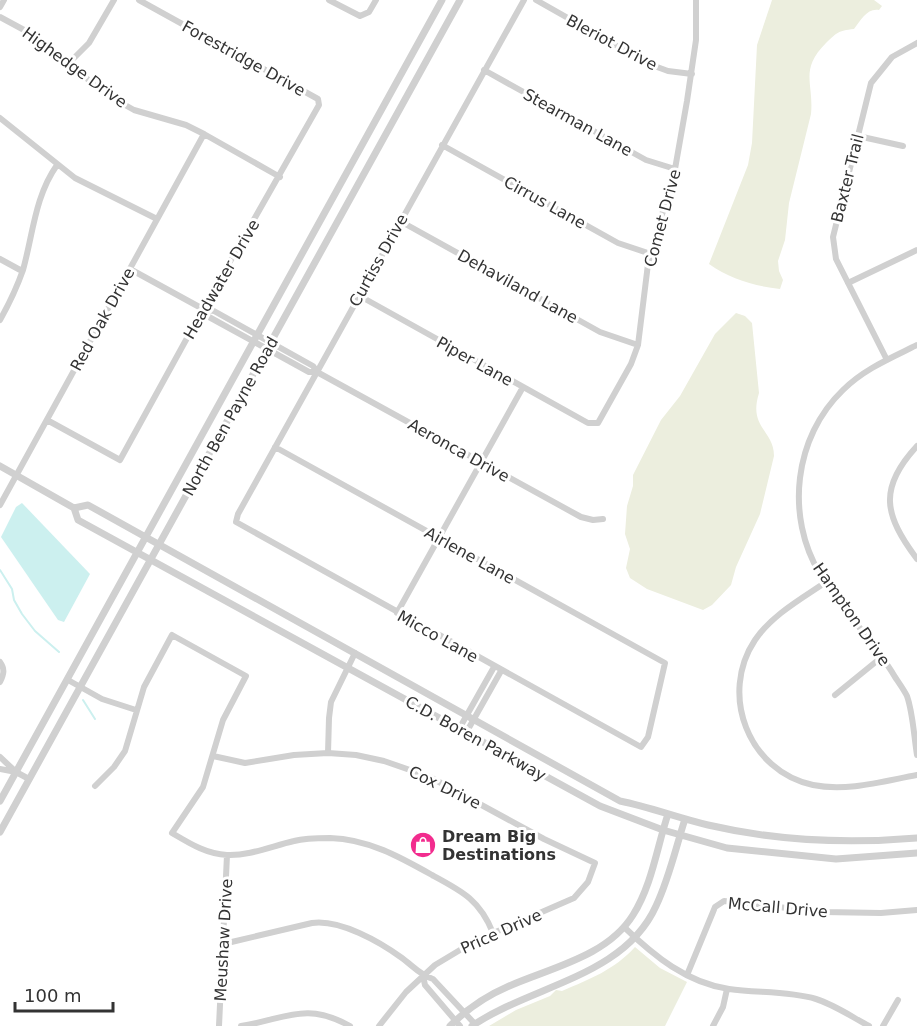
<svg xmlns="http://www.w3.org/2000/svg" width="917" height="1026" font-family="'DejaVu Sans',sans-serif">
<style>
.green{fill:#eceede}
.water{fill:#ccf0ef}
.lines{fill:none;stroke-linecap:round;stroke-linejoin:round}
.stream{stroke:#ccf0ef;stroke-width:2}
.minor{stroke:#d0d0d0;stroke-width:6}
.tertiary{stroke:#d0d0d0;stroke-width:7}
.labels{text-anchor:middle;stroke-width:6;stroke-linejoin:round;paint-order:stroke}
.street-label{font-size:16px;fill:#333;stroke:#fff}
.poi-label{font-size:16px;font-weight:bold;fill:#333;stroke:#fff;text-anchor:start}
</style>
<rect width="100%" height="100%" fill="#fff"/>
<!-- green -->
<path class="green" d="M772 0H874L882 6 879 10C867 8 861 20 854 29 837 31 838 32 826 43 799 70 814 83 811 114L789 203 785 240 778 261 779 271 783 280 780 289C754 286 730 279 709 264L748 165 752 143 757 45Z
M736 313 745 316 752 323 759 393C748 428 774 430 774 456L760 514 736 567 731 585 712 605 703 610 647 589 630 578 626 568 630 549 625 534 627 506 633 486V475L661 420 680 396 715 334Z
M635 947 660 968 687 982 665 1026H489L516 1010 550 996 556 990 562 991C590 979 614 970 635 947Z"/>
<!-- water -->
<path class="water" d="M22 503 90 574 64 622 58 620 1 537 16 507Z"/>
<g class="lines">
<!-- stream -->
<path class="stream" d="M0 570 12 589 14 600 22 614 35 631 59 652
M83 700 95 719"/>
<!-- minor -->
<path class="minor" d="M329 0 360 16 369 12 376 0
M536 0 649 64 668 71 692 74
M0 7 4 0
M0 17 37 37 97 87 118 101 134 110 186 125 204 134 280 177
M69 63 89 43 114 0
M484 70 646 160 675 169
M0 118 75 178 157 219
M858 136 903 146
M442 145 618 243 651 254
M400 221 600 332 638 345
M0 259 22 271
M130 269 203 309 214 311 313 366 317 372 581 517 593 520 603 519
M848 283 917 250
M358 295 588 423H598L631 364 638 345 648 264 675 169 687 101 696 40V0
M203 309 209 317 309 372H317
M0 320C9 304 17 287 23 270 33 234 35 196 57 165
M917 345C891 358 864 369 843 390 794 437 785 516 820 574 842 610 873 640 895 677 899 683 904 690 907 696 913 713 914 737 917 755
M887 360 836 259 833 237 871 83 892 57 917 43
M47 420 120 460 203 309 319 105 318 99 139 0
M917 446C878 488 884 515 917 559
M275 447 665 663 648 737 641 747 236 522 238 514 524 0
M0 505 204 134
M826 582C801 599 772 615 755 640 719 694 748 771 813 785 847 792 884 781 917 775
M397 613 523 387
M0 662C5 669 4 674 0 682
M68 680 102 699 136 710
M835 695 883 656
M459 729 494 667
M466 733 501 671
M328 753 329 718 331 702 355 653
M213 756 245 763 294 755 328 753 356 755 384 761 430 777 544 839 595 863 588 882 574 898 475 941 435 965 406 992 379 1026
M0 757 16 772 29 779
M0 769 16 772
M95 786 114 767 125 751 144 687 172 635 246 676 223 720 203 787 172 833C189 843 206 854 227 855 249 856 272 846 294 841 305 838 318 838 330 838 368 839 400 857 432 875 462 891 480 900 493 933
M624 927C654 956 687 983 729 989 757 993 789 991 816 999 835 1005 852 1017 869 1026
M223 944 312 923C340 919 380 942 402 958 413 966 420 975 433 979L475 1024
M687 975 713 912 715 907 724 901 824 912 881 913 917 910
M423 976 425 985 460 1026
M219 1026 227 855
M241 1026C286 1019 305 1001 350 1026
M713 1026 723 1007 727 989
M883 1026 898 1000"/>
<!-- tertiary -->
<path class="tertiary" d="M0 466 74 508 88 505 620 801C650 807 678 818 708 825 777 841 847 844 917 838
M74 508 78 520 600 806 663 830 727 848 836 859 917 853
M0 801 442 0
M0 832 460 0
M450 1026C466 1010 486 996 507 987 549 968 607 957 633 915 652 885 657 847 668 814
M472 1026C532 985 624 977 656 906 669 879 676 847 685 819"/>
</g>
<!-- icons -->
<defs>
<g id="shop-disc" transform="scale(1.35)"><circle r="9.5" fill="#f22c8e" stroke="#fff"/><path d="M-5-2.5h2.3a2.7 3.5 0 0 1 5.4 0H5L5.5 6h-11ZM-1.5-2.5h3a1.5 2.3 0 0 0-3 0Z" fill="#fff"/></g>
</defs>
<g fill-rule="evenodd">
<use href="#shop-disc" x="423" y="845"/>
</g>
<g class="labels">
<!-- street labels -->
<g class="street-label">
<text transform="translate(612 42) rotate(28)" y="6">Bleriot Drive</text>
<text transform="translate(244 58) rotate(29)" y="6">Forestridge Drive</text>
<text transform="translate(75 67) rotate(36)" y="6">Highedge Drive</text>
<text transform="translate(578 122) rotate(29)" y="6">Stearman Lane</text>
<text transform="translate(847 178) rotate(-76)" y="6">Baxter Trail</text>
<text transform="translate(545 202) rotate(29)" y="6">Cirrus Lane</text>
<text transform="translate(662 218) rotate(-75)" y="6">Comet Drive</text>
<text transform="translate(378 260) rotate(-61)" y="6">Curtiss Drive</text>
<text transform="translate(221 279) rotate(-60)" y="6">Headwater Drive</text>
<text transform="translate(518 286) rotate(29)" y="6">Dehaviland Lane</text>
<text transform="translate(102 319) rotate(-61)" y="6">Red Oak Drive</text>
<text transform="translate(475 361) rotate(29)" y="6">Piper Lane</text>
<text transform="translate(230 416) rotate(-61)" y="6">North Ben Payne Road</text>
<text transform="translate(459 450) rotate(29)" y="6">Aeronca Drive</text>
<text transform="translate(470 555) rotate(29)" y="6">Airlene Lane</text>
<text transform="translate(852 614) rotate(55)" y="6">Hampton Drive</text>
<text transform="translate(438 636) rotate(29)" y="6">Micco Lane</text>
<text transform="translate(476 738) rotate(29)" y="6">C.D. Boren Parkway</text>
<text transform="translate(445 787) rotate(26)" y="6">Cox Drive</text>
<text transform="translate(778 907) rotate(5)" y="6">McCall Drive</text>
<text transform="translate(501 931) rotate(-24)" y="6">Price Drive</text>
<text transform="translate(223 940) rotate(-87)" y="6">Meushaw Drive</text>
</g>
<!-- poi labels -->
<g class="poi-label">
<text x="442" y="842">Dream Big<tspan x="442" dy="18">Destinations</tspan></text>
</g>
</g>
<!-- scale -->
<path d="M15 1002v9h98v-9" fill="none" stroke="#333333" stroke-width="3"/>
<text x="24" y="1002" font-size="18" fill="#333333" stroke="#ffffff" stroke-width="4.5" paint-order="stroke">100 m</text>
</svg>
